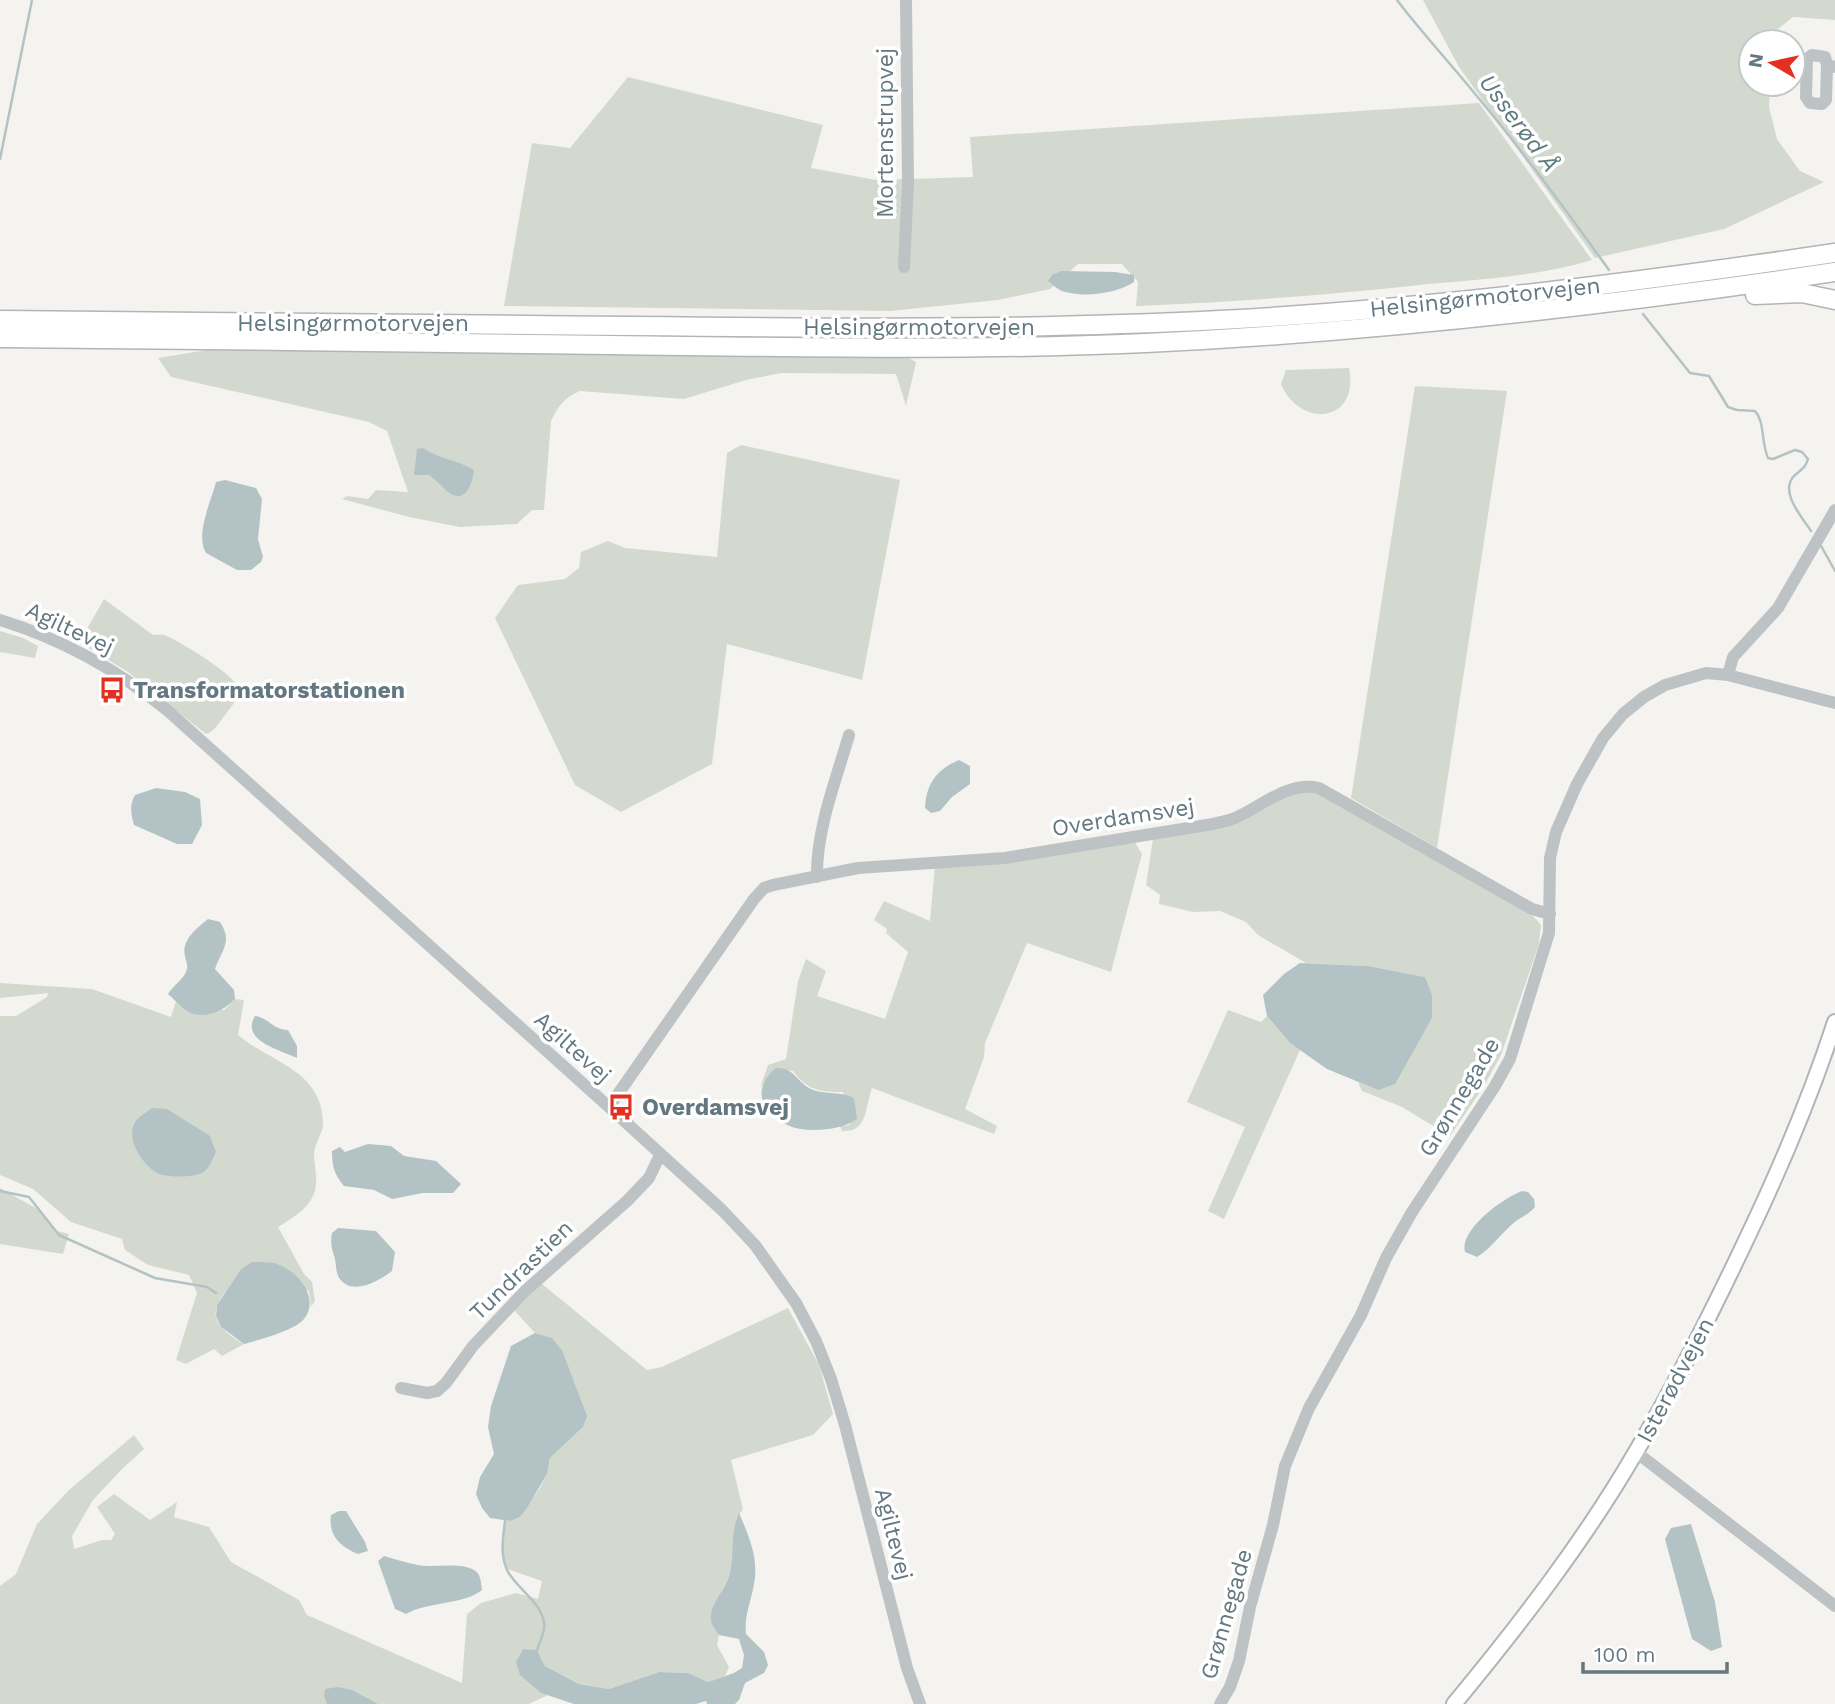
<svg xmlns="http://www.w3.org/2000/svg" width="1835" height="1704" font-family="'Work Sans',sans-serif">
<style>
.green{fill:#d4d9cf}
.water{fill:#b3c3c5}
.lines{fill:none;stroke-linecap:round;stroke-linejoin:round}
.stream{stroke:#b3c3c5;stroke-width:2.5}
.major-casing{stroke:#aeb4b7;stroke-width:18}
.highway-casing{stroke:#b0b5b7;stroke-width:21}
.minor{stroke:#bdc2c4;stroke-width:12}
.major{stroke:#fff;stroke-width:14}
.highway{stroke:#fff;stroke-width:18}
.labels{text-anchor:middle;stroke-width:7;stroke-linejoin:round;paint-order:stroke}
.street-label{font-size:23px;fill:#637881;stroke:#fff}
.poi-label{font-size:23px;font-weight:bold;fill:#637881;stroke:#fff;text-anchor:start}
.water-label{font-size:24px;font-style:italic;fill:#5e7b7f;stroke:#fff}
</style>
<rect width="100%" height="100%" fill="#f4f3f0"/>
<!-- green -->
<path class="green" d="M1423 0H1835V20L1793 17 1773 33 1772 42H1751V84H1770L1769 107 1777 139 1800 171 1824 182 1724 229 1595 258 1459 67Z
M628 77 823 125 811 168 876 180 973 177 970 137 1479 103 1592 260C1539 276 1485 279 1429 284 1332 295 1234 302 1136 306L1138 282 1122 264H1078L1050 289 998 300 890 311 504 306 532 143 570 148Z
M213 349 709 356H905L916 362 906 406 896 374 781 373 746 380 684 399 580 391C565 397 558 406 551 421L544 510H532L517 524 460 527 409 517 342 499 347 496 368 499 376 490 408 492 387 431 369 422 171 377 158 358Z
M1349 368C1360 423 1300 429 1281 384L1286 370Z
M1415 386 1507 391 1437 848 1351 798Z
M741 445 900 480 862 680 727 644 712 764 621 812 575 785 495 618 518 585 565 579 579 568 581 552 608 541 625 548 717 557 727 453Z
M104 599 153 635C156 635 161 634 164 635 178 640 232 673 236 685 240 698 232 706 225 715 219 723 215 731 206 734L128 672 87 647 83 636Z
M0 631 23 638 38 646 35 658 0 652Z
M1298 792H1317L1533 916 1541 925 1539 944 1501 1055 1484 1086 1450 1136 1402 1107 1362 1091 1358 1082 1378 1090 1415 1046 1432 1018 1425 977 1368 966 1306 963 1258 935 1246 922 1220 911 1193 912 1159 904 1160 895 1146 885 1153 838Z
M1134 841 1142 854 1111 972 1027 943 985 1043 984 1057 965 1109 997 1126 994 1134 872 1088C865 1107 868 1133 842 1131L840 1126 850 1125 843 1092C820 1093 806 1089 793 1071L776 1069 769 1075 760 1088 768 1065 786 1059 798 981 806 959 826 971 817 996 885 1019 908 952 886 933 887 929 874 920 884 901 930 921 935 865Z
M0 983 92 989 171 1017 176 1001 181 1006 224 1010 235 999 244 1000 238 1035C270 1062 322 1070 323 1122 324 1132 315 1142 314 1153 314 1163 317 1174 316 1185 314 1206 294 1217 278 1227L304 1274 312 1282 315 1301 311 1307 309 1291 252 1262C241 1269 236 1276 229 1287 226 1292 219 1299 217 1306 210 1323 231 1337 244 1344L222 1356 214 1349 186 1364 176 1360 197 1293 189 1275 148 1265 125 1250 122 1239 71 1222 33 1189 0 1175V1016H16L47 997 48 993 0 998Z
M1228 1010 1261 1022 1267 1016 1290 1043 1300 1050 1224 1219 1208 1211 1245 1127 1187 1102Z
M0 1188 39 1210 57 1231 69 1234 63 1254 0 1244Z
M541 1283 647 1370 662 1367 788 1308 819 1365 833 1414 813 1435 731 1460 743 1509 736 1519 734 1557 728 1579 714 1604 711 1620 719 1635 717 1645 729 1667 725 1676 708 1682 688 1673 659 1672 609 1689 579 1684 545 1666 537 1650 541 1693 548 1695 529 1704H0V1586L16 1574 37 1524 69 1490 134 1435 144 1449 122 1469 93 1500 72 1536 74 1549 102 1540H111L115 1534 97 1507 114 1494 150 1520 177 1502 174 1517 209 1527 231 1562 299 1600 307 1615 462 1683 467 1614 481 1603 516 1593 538 1599 542 1581 507 1569 502 1545 505 1521H510L521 1515 540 1488 547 1474 550 1458 583 1427C584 1395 567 1366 552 1338L535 1333 513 1309Z"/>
<!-- water -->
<path class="water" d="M1061 271 1115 272 1134 275V282C1116 294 1083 298 1062 291 1057 289 1052 284 1048 281L1052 275Z
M423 448C439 459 458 460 474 470 473 481 467 503 451 494 443 489 437 480 429 475H414L417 449Z
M225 480 256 488 262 499 258 539 263 557 261 562 251 570H237L206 553C195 535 211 501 216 482Z
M959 760 970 766V784L952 797 940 811 931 813 925 808C926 784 937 769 959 760Z
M156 788 185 792 200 799 202 825 192 844H177L134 825C131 813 129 806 135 795Z
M208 919 220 922C233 942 222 949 215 969L234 990 235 999C222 1012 202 1022 184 1009 179 1005 173 998 168 994 173 986 184 978 186 972 189 966 186 962 185 956 181 940 197 928 208 919Z
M1300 963 1368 966 1425 977 1432 995V1018L1395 1084 1378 1090 1327 1069 1290 1043 1267 1016 1263 995 1284 974Z
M255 1016C270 1018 271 1029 288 1030L297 1046V1058C281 1050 240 1041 255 1016Z
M776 1068C793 1067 796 1080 809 1088 824 1096 838 1090 854 1098L857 1119C843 1130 809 1133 792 1127 763 1116 749 1090 776 1068Z
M152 1108 167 1109 210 1136 216 1152C213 1158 210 1167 205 1171 198 1178 166 1178 157 1173 143 1165 125 1139 135 1122 138 1117 147 1112 152 1108Z
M368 1144 391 1146 404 1156 436 1161 461 1184 453 1193H423L392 1199 374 1190 344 1186C334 1174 332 1166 332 1151L340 1147 345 1152Z
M1522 1191 1528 1192 1534 1199 1535 1207C1529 1214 1523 1216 1516 1221 1502 1232 1492 1248 1477 1257L1465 1252C1459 1230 1503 1198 1522 1191Z
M338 1228 376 1231 395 1252 392 1271C379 1281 350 1298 338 1276 336 1271 336 1264 335 1259 332 1249 330 1244 332 1233Z
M252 1262C259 1262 267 1262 274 1263 297 1269 321 1298 304 1319 294 1331 258 1340 244 1344L221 1327 216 1316 217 1305 241 1269Z
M535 1333 552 1338 562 1350 587 1416 583 1427 550 1458 547 1474 527 1508 520 1517 510 1521 490 1518 482 1508 476 1494 480 1477 494 1454 488 1427 491 1406 511 1346Z
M339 1511H346L365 1542 368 1551 358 1554C341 1547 328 1536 331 1515Z
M739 1513C749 1536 759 1559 754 1584 751 1602 744 1616 746 1634L764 1652 768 1665 764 1673 745 1683 739 1700 735 1704H707L706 1701 696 1704H574L541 1693 520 1675 516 1662 523 1649 537 1650 545 1666 579 1684 609 1689 659 1672 688 1673 708 1682 734 1673 742 1668 744 1655 739 1639 719 1635C716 1631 711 1624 711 1620 709 1605 723 1592 728 1579 736 1557 729 1533 739 1513Z
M1691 1524 1715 1602 1722 1647 1711 1651 1692 1639 1665 1539 1671 1528Z
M384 1556C395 1559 407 1563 418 1565 435 1568 460 1562 474 1570 481 1573 481 1584 482 1590 464 1605 429 1601 406 1614L395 1609 378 1561Z
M338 1687 352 1690 378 1704H327L324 1696 325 1689Z"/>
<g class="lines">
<!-- stream -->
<path class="stream" d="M1397 0C1422 33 1450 63 1476 95 1523 151 1566 210 1609 270
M0 159 32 0
M1643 314 1690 373 1709 376 1728 407 1737 410 1755 411C1765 422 1761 442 1768 458L1773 459 1795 450 1802 452 1808 459C1805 469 1801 469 1794 476 1779 492 1802 517 1811 531
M1820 544 1835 571
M0 1191 29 1197 59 1235 155 1278 207 1287 216 1293
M505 1521C503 1538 500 1554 507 1570 516 1589 547 1605 544 1629 543 1636 539 1643 537 1650"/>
<!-- major casing -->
<g class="major-casing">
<path id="major" d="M1454 1704C1520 1624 1585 1540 1637 1450 1677 1382 1713 1310 1747 1238 1780 1169 1811 1096 1835 1022"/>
</g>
<!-- highway casing -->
<g class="highway-casing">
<path id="highway" d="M1755 295 1802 293 1835 300
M0 320C176 322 351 323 527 325 758 327 989 332 1220 320 1426 309 1631 283 1835 253
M0 338C203 340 407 342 610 345 788 347 967 351 1146 343 1377 332 1606 306 1835 272"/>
</g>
<!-- minor -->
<path class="minor" d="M1827 65 1826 100 1822 104 1810 103 1806 97 1807 59 1812 55 1825 57 1827 65 1835 67
M904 267 908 183 906 0
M0 620C62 639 116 669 167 710L609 1107 722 1210 755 1245 796 1303 816 1341 831 1379 845 1425 907 1668 920 1704
M1728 675 1733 657 1778 608 1835 510
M817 877C816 830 836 780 849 735
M609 1107 754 899 764 888 773 885 858 868 1005 858 1213 824C1220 822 1228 821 1235 818 1262 806 1288 781 1319 788L1532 909 1550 914
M401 1388 427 1393 437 1391 446 1383 473 1346 525 1291 627 1201 649 1178 660 1155
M1636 1452 1835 1606
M1220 1704 1230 1687 1239 1661 1250 1607 1273 1525 1285 1466 1309 1408 1361 1315 1386 1258 1412 1212 1495 1086 1510 1059 1549 933 1550 858 1556 832 1577 784 1603 738 1623 714 1644 697 1665 685 1706 673 1728 675 1835 703"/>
<!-- major -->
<use href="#major" class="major"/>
<!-- highway -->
<use href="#highway" class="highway"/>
</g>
<!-- icons -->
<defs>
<g id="bus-bare" transform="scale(2.1)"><path d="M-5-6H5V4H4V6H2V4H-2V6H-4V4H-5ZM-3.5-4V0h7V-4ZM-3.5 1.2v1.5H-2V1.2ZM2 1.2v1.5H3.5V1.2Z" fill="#e33021" stroke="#fff" stroke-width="2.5" paint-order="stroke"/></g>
</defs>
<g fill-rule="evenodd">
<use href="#bus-bare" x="112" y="690"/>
<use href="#bus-bare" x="621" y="1107"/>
</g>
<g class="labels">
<!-- street labels -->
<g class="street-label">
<text transform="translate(885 133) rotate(-90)" y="8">Mortenstrupvej</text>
<text transform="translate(1485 297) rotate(-6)" y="8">Helsingørmotorvejen</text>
<text x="353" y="331">Helsingørmotorvejen</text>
<text x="919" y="335">Helsingørmotorvejen</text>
<text transform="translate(70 628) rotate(25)" y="8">Agiltevej</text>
<text transform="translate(1123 817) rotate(-9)" y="8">Overdamsvej</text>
<text transform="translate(573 1047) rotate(42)" y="8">Agiltevej</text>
<text transform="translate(1459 1097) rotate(-59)" y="8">Grønnegade</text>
<text transform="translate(521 1270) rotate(-44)" y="8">Tundrastien</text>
<text transform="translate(1675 1380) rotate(-62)" y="8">Isterødvejen</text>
<text transform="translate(894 1534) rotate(76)" y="8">Agiltevej</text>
<text transform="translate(1226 1614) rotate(-74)" y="8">Grønnegade</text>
</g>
<!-- poi labels -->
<g class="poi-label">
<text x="133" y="698">Transformatorstationen</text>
<text x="642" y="1115">Overdamsvej</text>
</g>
<!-- water labels -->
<g class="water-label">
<text transform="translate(1519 123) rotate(53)" y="8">Usserød Å</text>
</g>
</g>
<!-- north arrow -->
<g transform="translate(1772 63) rotate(279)"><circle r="33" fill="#ffffff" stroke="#c1c9cd" stroke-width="2"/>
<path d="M0-5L12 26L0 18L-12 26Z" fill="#e33021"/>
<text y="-10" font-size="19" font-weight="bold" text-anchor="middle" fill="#637881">N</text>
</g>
<!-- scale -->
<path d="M1583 1662v10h144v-10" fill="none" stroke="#637881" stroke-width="3.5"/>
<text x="1594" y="1662" font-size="21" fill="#637881" stroke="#ffffff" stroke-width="5" paint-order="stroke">100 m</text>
</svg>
